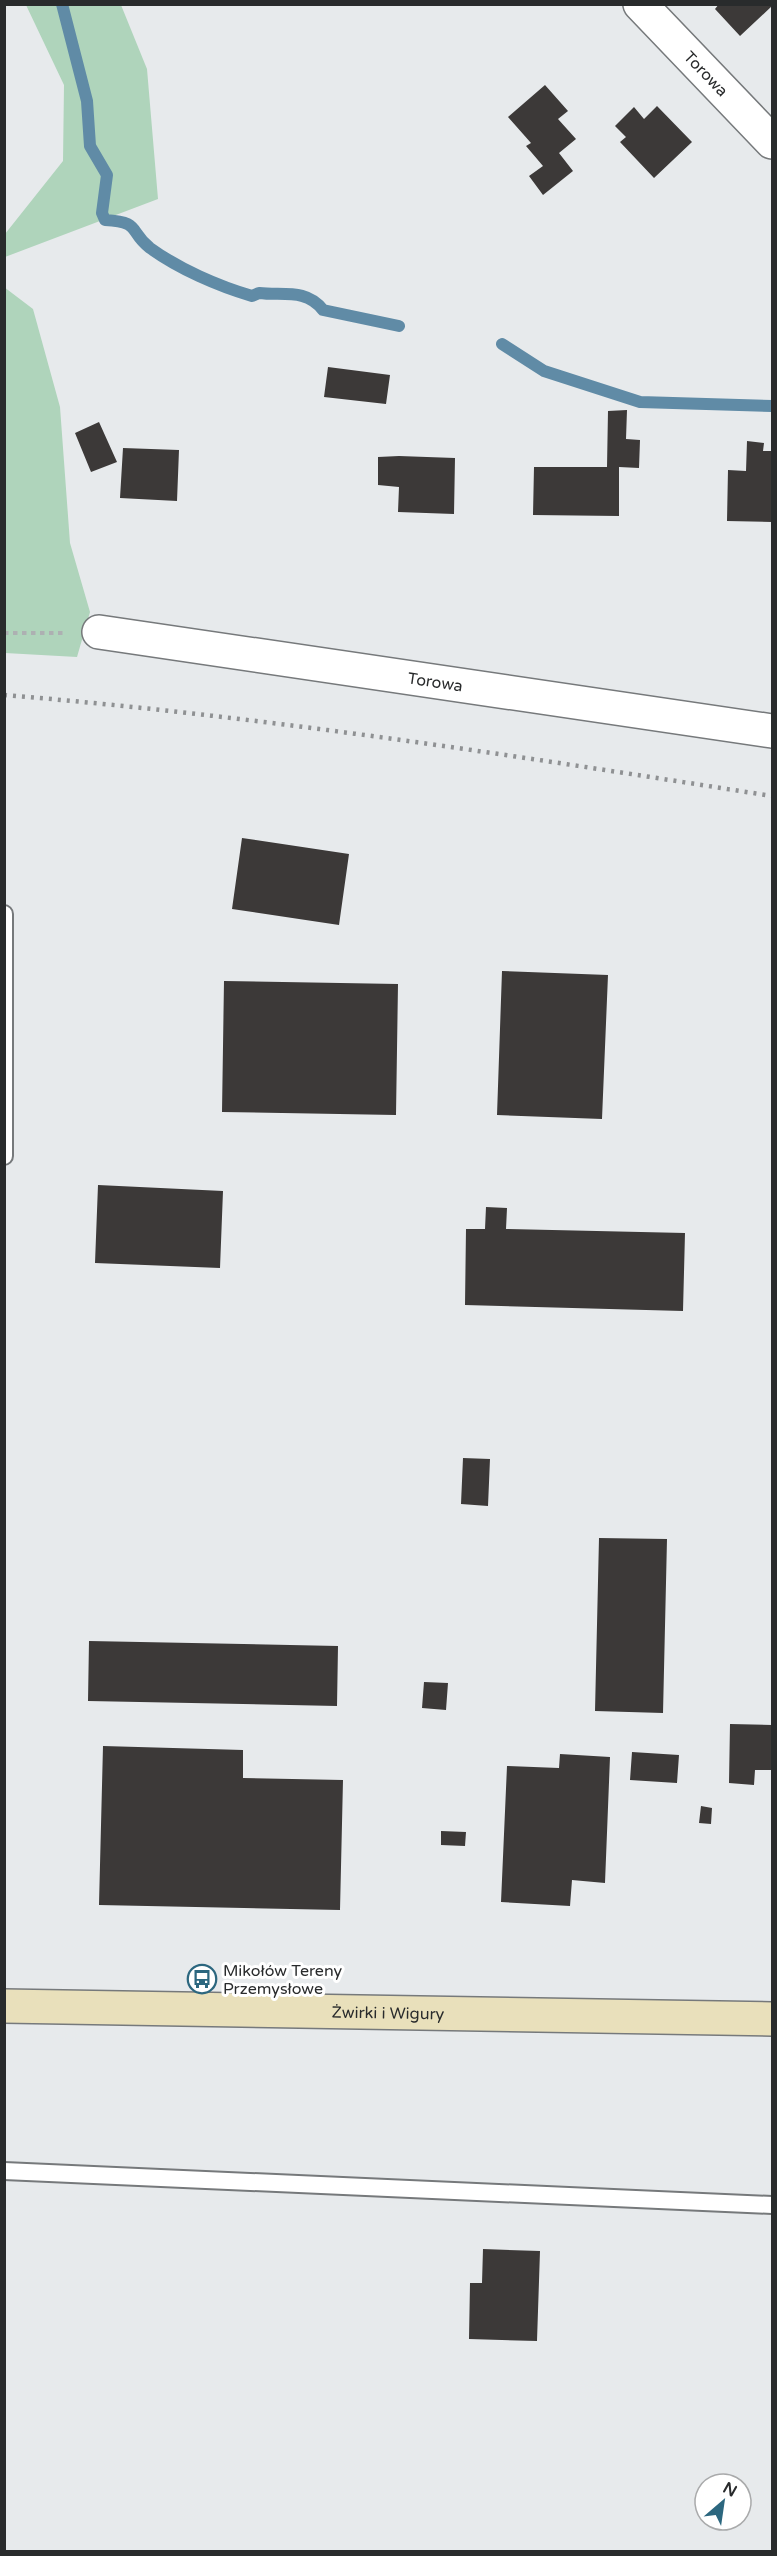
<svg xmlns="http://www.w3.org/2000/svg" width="777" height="2556" font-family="'Varela Round',sans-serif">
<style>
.green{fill:#afd4bb}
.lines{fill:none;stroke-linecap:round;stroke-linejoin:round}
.stream{stroke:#608ba6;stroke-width:12}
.building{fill:#3c3938}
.lane-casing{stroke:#76797b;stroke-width:20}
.street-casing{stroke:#76797b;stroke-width:36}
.secondary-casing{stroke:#76797b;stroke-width:36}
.path{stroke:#adb0b2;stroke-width:4;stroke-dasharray:4.5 4.5;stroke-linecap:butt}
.lane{stroke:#fff;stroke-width:16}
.street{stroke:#fff;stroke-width:33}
.secondary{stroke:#e9e0bb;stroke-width:33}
.rail{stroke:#8f9193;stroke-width:4.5;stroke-dasharray:3 6;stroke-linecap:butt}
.labels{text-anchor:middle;stroke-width:6;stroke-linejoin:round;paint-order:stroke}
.street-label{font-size:16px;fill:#292b2c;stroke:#fff}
.poi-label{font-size:16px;fill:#292b2c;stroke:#fff;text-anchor:start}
</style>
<rect width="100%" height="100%" fill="#e7eaec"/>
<!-- green -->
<path class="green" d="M26 5H121L147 69 158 199 5 257V234L63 161 64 85Z
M4 287 33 309 60 407 70 543 90 612 77 657 5 653Z"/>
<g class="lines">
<!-- stream -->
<path class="stream" d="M62 4 87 101 90 146 107 175 102 213 105 220C142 222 128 231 150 248 179 269 218 286 252 296L259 293C282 296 306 288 323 310L399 326
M502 344 544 371 640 402 772 406"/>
</g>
<!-- building -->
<path class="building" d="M719 4H772V6L740 36 715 9Z
M545 85 568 111 558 119 576 139 559 153 573 171 543 195 529 176 543 166 526 146 531 143 508 117Z
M657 106 692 142 654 178 620 142 626 137 615 126 634 107 644 119Z
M328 367 390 375 386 404 324 397Z
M627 410 626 439 640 440 639 468 619 467V516L533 515 534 467H607L608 411Z
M99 422 117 462 91 472 75 433Z
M747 441 764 443 763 451H772V522L727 521 728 470 746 471Z
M123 448 179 450 177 501 120 498Z
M399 456 455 458 454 514 398 512 399 487 378 485V457Z
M242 838 349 854 339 925 232 909Z
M502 971 608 975 602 1119 497 1115Z
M224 981 398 984 396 1115 222 1112Z
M98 1185 223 1191 220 1268 95 1263Z
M486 1207 507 1208 506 1229 685 1233 683 1311 465 1305 466 1229H485Z
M463 1458 490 1459 488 1506 461 1504Z
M599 1538 667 1539 663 1713 595 1711Z
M89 1641 338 1646 337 1706 88 1701Z
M424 1682 448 1683 446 1710 422 1708Z
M730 1724 772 1725V1770H755L754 1785 729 1783Z
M103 1746 243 1750V1778L343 1780 340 1910 99 1905Z
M632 1752 679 1755 677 1783 630 1780Z
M560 1754 610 1757 605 1883 572 1880 570 1906 501 1902 507 1766 559 1768Z
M701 1806 712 1808 711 1824 699 1823Z
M441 1831 466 1832 465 1846 441 1845Z
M483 2249 540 2251 537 2341 469 2339 470 2283H482Z"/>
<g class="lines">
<!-- lane casing -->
<g class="lane-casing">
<path id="lane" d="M4 914V1156
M4 2171 772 2205"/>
</g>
<!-- street casing -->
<g class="street-casing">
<g id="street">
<path id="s1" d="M640 4 772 142"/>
<path id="s2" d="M99 632 772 731"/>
</g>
</g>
<!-- secondary casing -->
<g class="secondary-casing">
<g id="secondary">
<path id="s3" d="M4 2006 772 2019"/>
</g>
</g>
<!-- path -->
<path class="path" d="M4 633H64"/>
<!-- lane -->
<use href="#lane" class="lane"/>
<!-- street -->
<use href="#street" class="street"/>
<!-- secondary -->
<use href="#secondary" class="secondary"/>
<!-- rail -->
<path class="rail" d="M4 695C262 716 517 756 772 796"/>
</g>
<!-- icons -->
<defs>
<g id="bus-ring" transform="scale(1.5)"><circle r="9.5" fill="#fff" stroke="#2c677f" stroke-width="1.5"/><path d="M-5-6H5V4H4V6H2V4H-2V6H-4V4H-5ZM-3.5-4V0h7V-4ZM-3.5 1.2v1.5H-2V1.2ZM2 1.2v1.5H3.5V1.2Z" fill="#2c677f"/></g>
</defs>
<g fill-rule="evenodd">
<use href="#bus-ring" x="202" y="1979"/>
</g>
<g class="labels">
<!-- street labels -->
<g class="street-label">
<text dy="6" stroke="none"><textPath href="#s1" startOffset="96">Torowa</textPath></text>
<text dy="6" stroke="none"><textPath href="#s2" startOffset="340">Torowa</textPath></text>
<text dy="6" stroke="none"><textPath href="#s3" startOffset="384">Żwirki i Wigury</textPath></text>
</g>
<!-- poi labels -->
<g class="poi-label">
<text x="223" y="1976">Mikołów Tereny<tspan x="223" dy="18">Przemysłowe</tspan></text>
</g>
</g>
<!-- border -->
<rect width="777" height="2556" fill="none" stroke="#292b2c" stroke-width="12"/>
<!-- north arrow -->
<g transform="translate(723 2502) rotate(29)"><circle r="28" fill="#ffffff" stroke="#a9aaab" stroke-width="1.5"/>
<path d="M0-4.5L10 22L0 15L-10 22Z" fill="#2c677f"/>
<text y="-9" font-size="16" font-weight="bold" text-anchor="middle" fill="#292b2c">N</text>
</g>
</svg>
